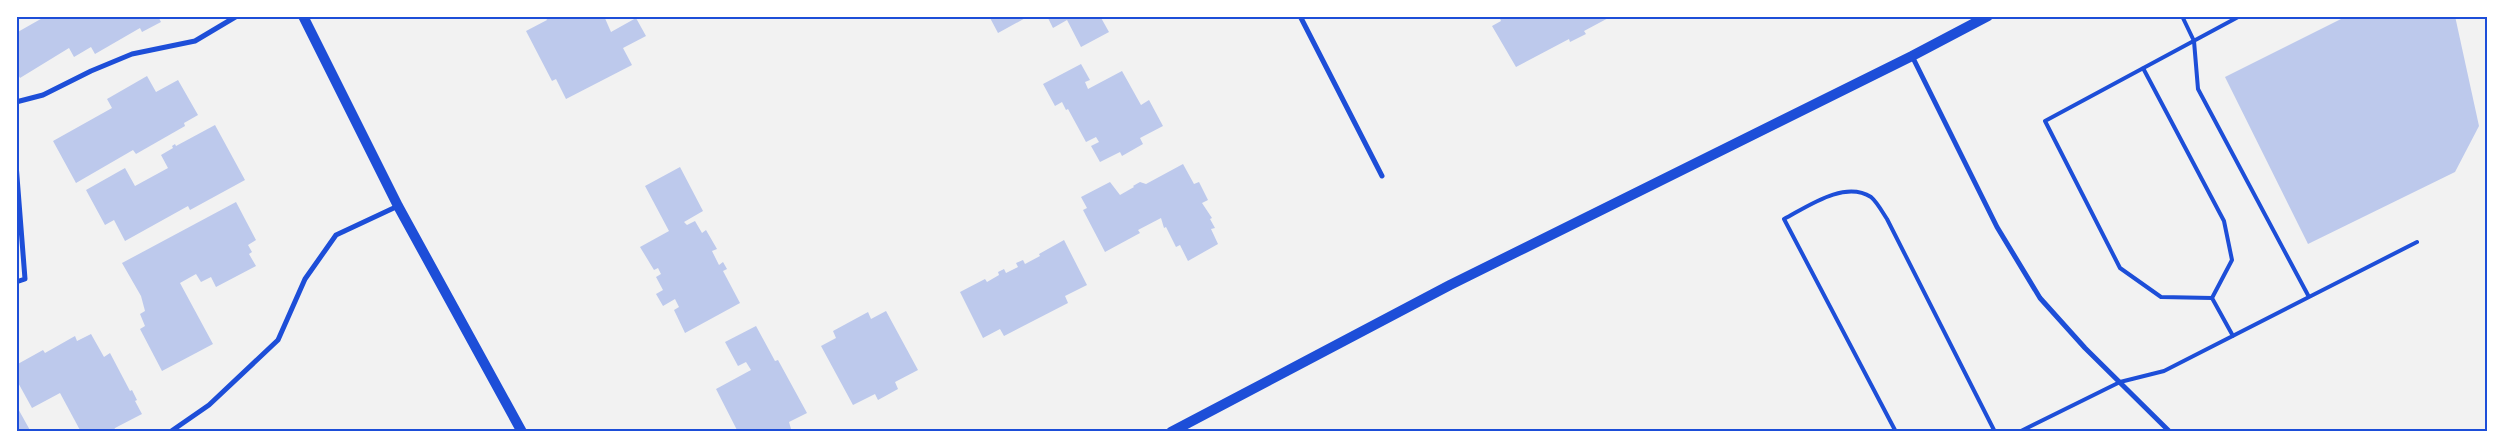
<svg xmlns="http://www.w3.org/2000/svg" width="2504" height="448" font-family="'DM Sans',sans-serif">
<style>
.building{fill:#bdc9ec}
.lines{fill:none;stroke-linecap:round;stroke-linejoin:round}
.service{stroke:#1d4ed8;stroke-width:4}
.minor{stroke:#1d4ed8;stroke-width:5}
.secondary{stroke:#1d4ed8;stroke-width:10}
.neatline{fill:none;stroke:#1d4ed8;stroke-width:2}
</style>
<rect width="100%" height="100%" fill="#f2f2f2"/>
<!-- building -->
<path class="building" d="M46 16H158L161 22 142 32 140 28 95 54 91 47 74 57 69 48 20 78 16 71V33Z
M545 16H604L611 32 636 18 646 36 623 48 632 65 566 99 556 79 552 81 526 31 547 20Z
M989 16H1029L998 33Z
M1047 16H1100L1109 32 1081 47 1067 20 1053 28Z
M1499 16H1612L1584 31 1586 34 1570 42 1569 39 1516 67 1492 26 1501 21Z
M2347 16H2455L2479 126 2455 172 2308 244 2225 77Z
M1081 64 1090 80 1085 82 1088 89 1122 71 1141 105 1149 100 1163 126 1140 138 1143 144 1122 156 1120 152 1100 162 1091 146 1099 142 1096 137 1086 142 1068 109 1066 110 1062 102 1055 106 1043 84Z
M147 76 156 92 178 80 198 115 184 123 185 126 136 154 133 150 76 183 53 141 112 108 107 99Z
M215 125 245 180 190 210 188 206 125 241 114 220 105 225 86 190 125 168 135 186 168 168 161 155 173 148 172 146 175 144 176 146Z
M1183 164 1194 184 1199 182 1208 200 1202 203 1212 218 1210 219 1215 228 1211 229 1218 244 1188 261 1180 245 1176 247 1166 227 1164 228 1161 218 1138 230 1140 233 1105 252 1083 210 1087 208 1081 197 1110 182 1120 195 1134 187 1133 186 1140 182 1146 184Z
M680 167 703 211 684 222 687 225 695 221 702 233 706 230 717 249 712 251 719 265 723 262 727 269 723 271 740 303 685 333 674 310 679 307 675 299 663 306 656 294 663 290 656 277 661 274 658 268 654 270 640 247 669 231 645 186Z
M236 202 256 240 248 245 252 252 249 254 256 266 216 287 211 277 201 282 196 274 180 283 213 344 162 371 140 329 145 326 140 314 145 311 141 296 122 263Z
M1064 240 1087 285 1065 296 1068 303 1004 336 1000 329 983 338 960 292 985 279 987 282 999 275 998 272 1004 269 1006 273 1018 267 1016 263 1023 260 1025 264 1040 256 1039 254Z
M886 311 918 370 895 382 898 389 878 400 875 394 853 405 821 346 836 338 833 331 868 312 871 319Z
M756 326 775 361 778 360 807 413 789 422 791 429 786 432H738L716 389 751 370 746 362 738 366 725 342Z
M91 334 104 357 110 353 130 391 132 390 137 400 135 401 142 414 115 428 113 432H81L60 393 32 408 16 379V365L43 350 45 353 75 336 77 341Z
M16 405 31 432H16Z"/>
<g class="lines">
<!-- service -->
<path class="service" d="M2143 68 2224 221 2232 260 2212 298
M2309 297 2417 242
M2233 336 2212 298 2161 297 2120 268 2045 121 2240 16
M1896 432 1784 219C1807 207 1844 180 1871 197 1877 202 1883 213 1887 219L1995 432
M2019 432 2120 382 2164 371 2309 297 2198 89 2194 41 2182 16"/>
<!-- minor -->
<path class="minor" d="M1300 16 1382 176
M1912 56 1997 227 2040 298 2085 348 2170 432
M16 102 43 95 91 71 132 54 195 41 237 16
M16 164 25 279 16 282
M170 432 209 405 278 340 305 279 336 235 398 206"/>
<!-- secondary -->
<path class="secondary" d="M303 16 398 206 522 432
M1171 432 1450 285 1912 56 1988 16"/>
</g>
<!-- border -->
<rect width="2504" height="448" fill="none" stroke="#ffffff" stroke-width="35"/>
<rect x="18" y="18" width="2468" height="412" class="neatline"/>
</svg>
